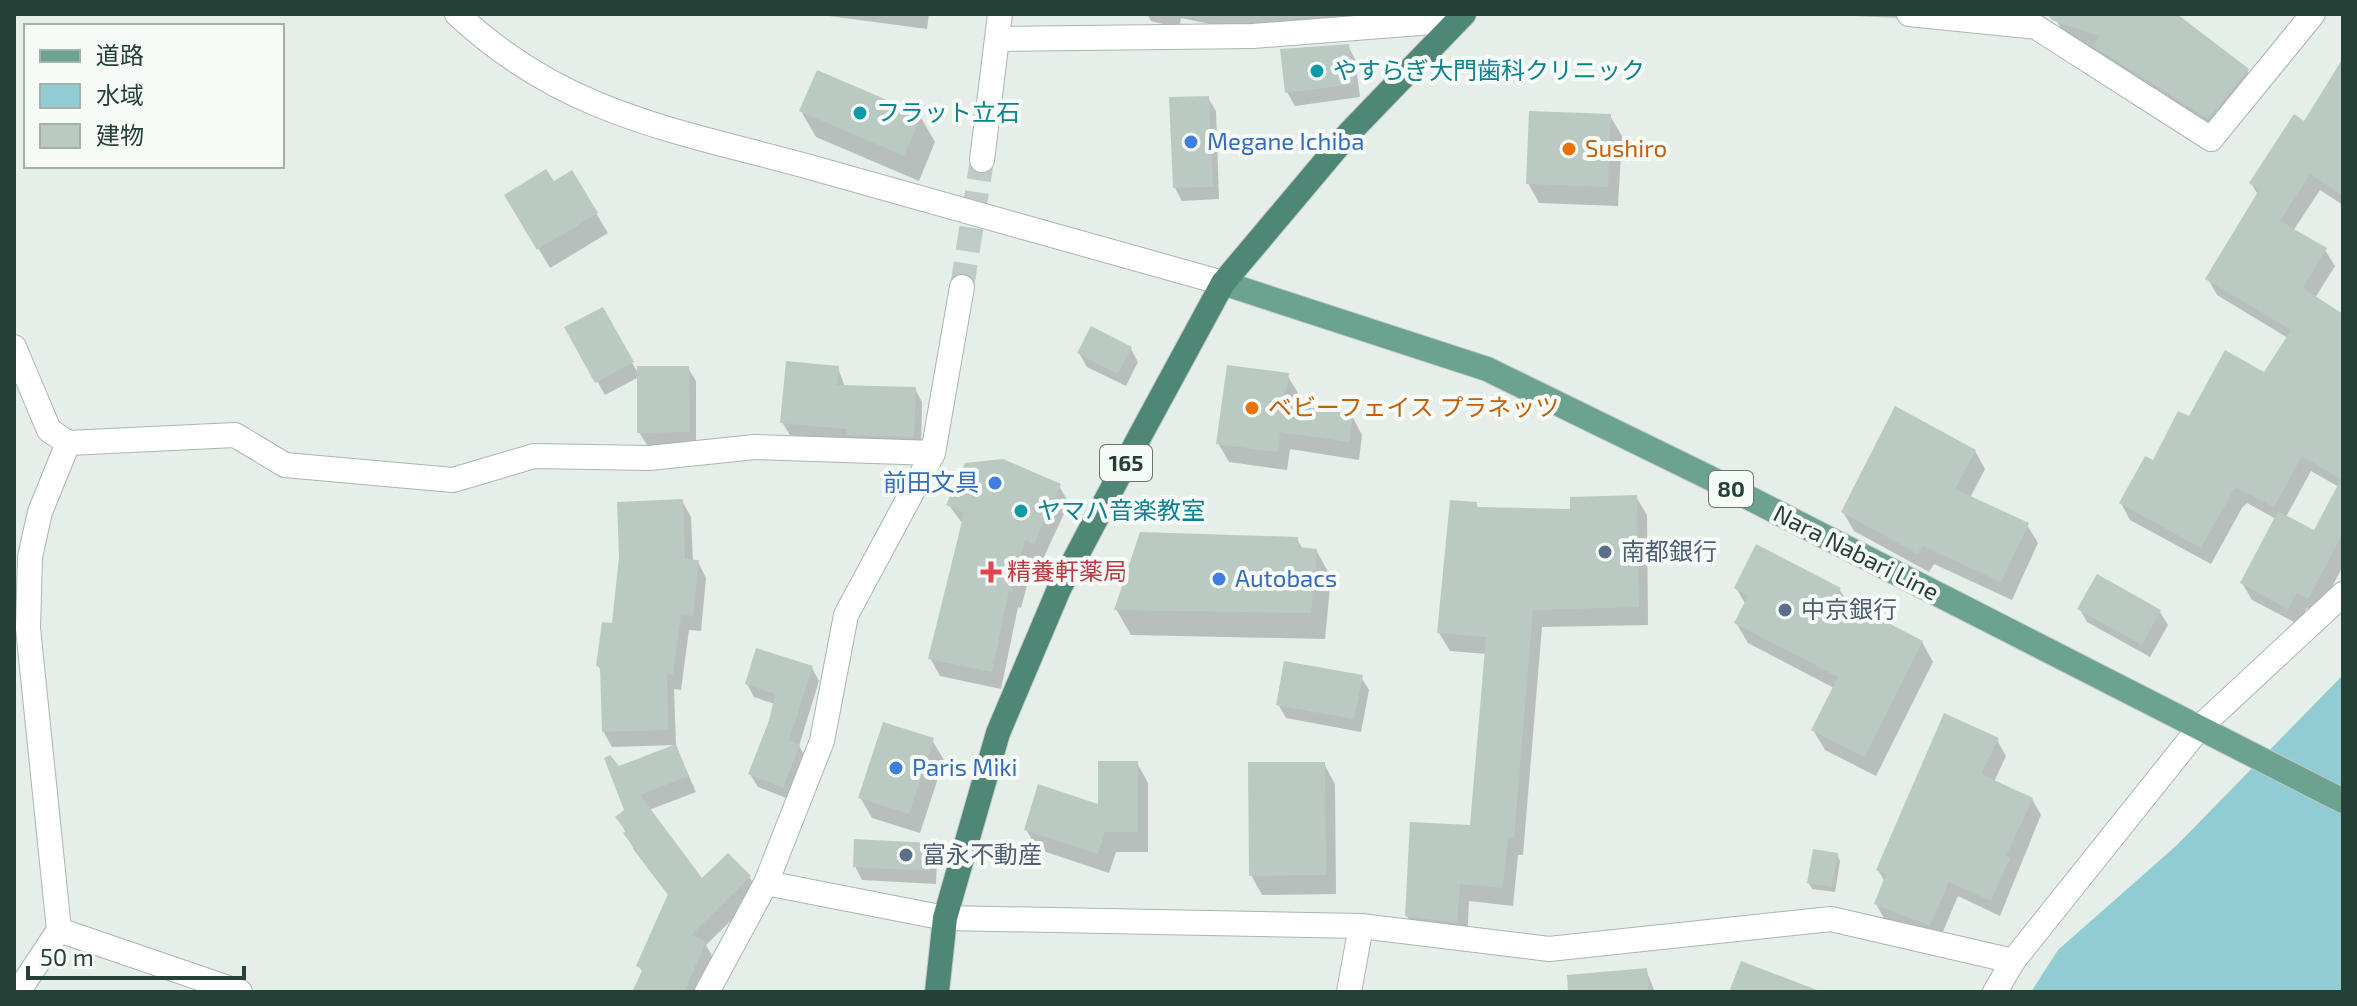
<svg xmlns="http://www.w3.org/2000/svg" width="2357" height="1006" font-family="'Exo 2','Noto Sans JP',sans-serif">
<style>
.water{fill:#90ccd1}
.shadow{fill:#0003;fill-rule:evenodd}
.building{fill:#bbc9c3}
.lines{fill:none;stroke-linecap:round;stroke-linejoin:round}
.minor-tunnel{stroke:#bfcbc6;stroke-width:24;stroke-dasharray:24 12;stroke-linecap:butt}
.minor-casing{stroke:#a8b6b1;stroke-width:26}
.tertiary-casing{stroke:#a8b6b1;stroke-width:26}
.primary-casing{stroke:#c2cac7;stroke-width:26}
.trunk-casing{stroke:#c2cac7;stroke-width:26}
.minor{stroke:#fff;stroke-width:24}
.tertiary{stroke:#fff;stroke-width:24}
.primary{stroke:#6ca290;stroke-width:24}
.trunk{stroke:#4e8776;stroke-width:24}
.culture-dot{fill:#0f9aa8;stroke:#f7fbf8;stroke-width:3}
.shop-dot{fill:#3f7fe0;stroke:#f7fbf8;stroke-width:3}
.food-dot{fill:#e8710a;stroke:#f7fbf8;stroke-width:3}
.service-dot{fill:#5c6f8a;stroke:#f7fbf8;stroke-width:3}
.health-dot{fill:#e0444e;stroke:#f7fbf8;stroke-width:3}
.labels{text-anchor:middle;stroke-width:8;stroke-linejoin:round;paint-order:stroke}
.shield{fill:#f7fbf8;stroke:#647871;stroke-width:2}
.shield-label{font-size:22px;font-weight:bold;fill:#254037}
.culture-label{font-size:24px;fill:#0d838f;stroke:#f7fbf8;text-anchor:start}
.shop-label{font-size:24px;fill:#366cbe;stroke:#f7fbf8;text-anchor:start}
.food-label{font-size:24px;fill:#c56008;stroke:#f7fbf8;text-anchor:start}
.service-label{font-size:24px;fill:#4e5e75;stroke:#f7fbf8;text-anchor:start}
.street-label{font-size:24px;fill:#254037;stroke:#f7fbf8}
.health-label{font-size:24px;fill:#be3a42;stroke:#f7fbf8;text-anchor:start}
</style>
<rect width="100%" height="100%" fill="#e6eeea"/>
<!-- water -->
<path class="water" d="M2343 675V992H2031L2058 950 2177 845Z"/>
<!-- shadow -->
<path class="shadow" d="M814 14H929L927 29Z
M1147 14H1424L1262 35 1181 18 1179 28 1151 21Z
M1805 14H2006L1998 22Z
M2059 14H2174L2247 70 2261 95 2223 143 2071 45 2056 20Z
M1348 46 1355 59 1360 97 1295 106 1287 92Z
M2343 62V205L2320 190 2293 231 2325 250 2335 266 2315 298 2343 316V566L2318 614 2307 608 2298 624 2252 600 2242 583 2276 519 2247 503 2242 508 2211 564 2130 520 2121 503 2189 418 2264 374 2288 338 2217 295 2208 279 2258 195 2251 183 2305 124ZM2311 471 2339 487 2315 533 2286 517Z
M1208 98 1216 111 1219 199 1182 201 1175 188Z
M801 111 920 116 935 142 919 181 816 137Z
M1610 116 1622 136 1618 206 1539 203 1528 183Z
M572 173 608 233 550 268 507 195 553 184Z
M602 309 639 375 688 368 696 381V445H647L639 432V377L605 395 567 328Z
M1131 349 1138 362 1126 386 1087 367 1079 353Z
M838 368 845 387 915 389 922 402 921 450 790 435 782 422Z
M1287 375 1298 393 1296 408 1352 416 1362 435 1359 460 1290 449 1287 470 1229 462 1218 443Z
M1975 451 1985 469 1970 498 2027 525 2038 543 2012 600 1934 564 1929 572 1854 531 1843 512Z
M1059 486 1069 503 1043 559 1035 556 1021 608 1018 607 1001 689 940 676 930 658 963 524 948 504Z
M1636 497 1647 515 1648 625 1542 627 1523 855H1518L1513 906 1469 901 1467 940 1417 934 1407 916 1472 827 1486 654 1450 651 1439 633 1476 504 1479 509 1573 511Z
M682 501 691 517 693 562H698L706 578 701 631 689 630 681 690 674 689 676 745 612 747 603 731 602 672 598 666 614 625Z
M1297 539 1303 550H1316L1331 577 1325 639 1131 635 1116 609Z
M2098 577 2160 612 2168 625 2150 657 2087 622 2080 609Z
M1736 588 1839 589 1849 605 1922 642 1933 662 1876 776 1825 750 1813 730 1834 688 1748 643 1736 623 1746 605Z
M812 668 819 681 799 746 807 760 791 800 758 787 750 774 775 704 754 697 747 684Z
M1361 677 1369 690 1361 732 1286 718 1278 704Z
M932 740 944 760 920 833 872 818 860 797Z
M1997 740 2006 756 1994 782 2032 799 2041 815 2000 916 1958 896 1939 941 1885 920 1876 904 1885 882 1878 870Z
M676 746 696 792 649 810 702 881 728 855 750 878 759 893 706 945 714 959 699 992H634L643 973 639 966 669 896 634 850 618 817 626 811 618 769Z
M1137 763 1148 783V852H1116L1109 873 1037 849 1026 829 1100 806Z
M1324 764 1335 784 1336 894 1262 895 1251 875Z
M930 845 937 858 936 884 862 880 855 866Z
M1837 855 1840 861 1835 892 1812 889 1809 883Z
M1646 970 1655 992H1607L1605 974Z"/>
<!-- building -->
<path class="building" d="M2047 14H2177L2249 69 2208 119 2093 46 2099 36 2052 20Z
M1349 44 1354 84 1285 93 1280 49Z
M2343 58V196L2310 174 2280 221 2327 248 2303 288 2343 314V533L2308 599 2297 593 2288 609 2240 583 2278 511 2314 530 2341 479 2302 456 2274 507 2237 488 2233 491 2201 548 2119 503 2145 456 2153 460 2178 411 2189 416 2225 350 2264 372 2291 330 2205 279 2259 190 2249 183 2294 114 2304 121Z
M817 70 922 115 904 156 799 111Z
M1209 96 1213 187 1173 188 1169 97Z
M1529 111 1611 114 1608 187 1526 184Z
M546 169 554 181 572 170 598 213 537 250 504 195Z
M603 307 634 362 595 383 564 327Z
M1091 326 1132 347 1118 374 1077 353Z
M786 361 839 366 837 385 916 387 914 437 847 435V429L780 423Z
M1227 365 1289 373 1284 404 1353 414 1349 442 1280 432 1278 452 1216 444Z
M637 366H689L690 432 637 433Z
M1895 406 1976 450 1955 489 2029 523 2001 582 1923 546 1918 554 1841 512Z
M1003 459 1061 484 1034 544 1025 540 1012 592 1009 591 992 672 928 659 964 513 946 505 965 463Z
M1637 495 1639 607 1533 610 1514 838 1508 837 1503 888 1460 884 1457 923 1405 916 1410 822 1470 825 1486 637 1437 633 1450 500 1477 502V507L1570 509V497Z
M683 499 685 559 699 560 693 616 681 615 673 675 667 674 668 730 602 732 600 667 596 666 602 622 612 623 619 557 617 502Z
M1140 532 1298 537V547L1317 549 1311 613 1114 610Z
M1756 544 1841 588 1836 596 1923 641 1864 757 1811 730 1838 677 1734 623 1748 596 1734 588Z
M2097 574 2161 610 2142 645 2077 609Z
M756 648 813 666 789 740 800 745 783 788 748 774 769 721 775 694 745 684Z
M1284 661 1363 675 1354 719 1276 705Z
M1944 713 1999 738 1981 774 2033 798 2006 856 2010 858 1991 901 1949 882 1930 926 1874 904 1886 874 1876 870Z
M883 722 934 738 909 814 858 798Z
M676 744 688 776 640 795 702 878 728 853 751 876 691 935 706 942 684 992H632L643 969 636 966 668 894 623 833 626 831 615 817 624 810 604 758 610 755 619 766Z
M1098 761H1138V832H1105L1098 854 1024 830 1038 784 1098 804Z
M1248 762H1325L1326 875 1249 876Z
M854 839 931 843 929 871 853 867Z
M1813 849 1838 853 1832 887 1807 883Z
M1741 961 1817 990 1816 992H1729Z
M1647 968 1649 991 1568 992 1567 975Z"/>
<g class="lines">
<!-- minor-tunnel -->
<path class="minor-tunnel" d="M962 287 982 160"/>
<!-- minor casing -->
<g class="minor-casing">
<path id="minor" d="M999 39 1253 36 1458 20
M2211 139 2313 14
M982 160 1000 14
M14 347 49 430 68 443 235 435 285 465 453 480 534 456 649 458 755 447 933 453
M766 883 945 918 1361 926 1549 949 1831 919 2013 961
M59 930 240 992
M18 992 59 930 28 628 30 557 40 512 68 443
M707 992 766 883 822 741 846 615 933 453 962 287"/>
</g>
<!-- tertiary casing -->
<g class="tertiary-casing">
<path id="tertiary" d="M457 14C570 120 689 132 831 173 962 210 1092 246 1223 283
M1909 14 2036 27 2211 139
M1349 992 1361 926
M1995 992 2013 961 2200 727 2343 594"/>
</g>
<!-- primary casing -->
<g class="primary-casing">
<path id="primary" d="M1223 283 1487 369 1708 477 2343 801"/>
</g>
<!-- trunk casing -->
<g class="trunk-casing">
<path id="trunk" d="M937 992 945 918 998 733 1059 589 1141 434 1223 283 1350 132 1464 14"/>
</g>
<!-- minor -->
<use href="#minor" class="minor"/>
<!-- tertiary -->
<use href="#tertiary" class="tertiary"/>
<!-- primary -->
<use href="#primary" class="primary"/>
<!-- trunk -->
<use href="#trunk" class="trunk"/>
</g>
<!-- markers -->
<g class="culture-dot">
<circle cx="1317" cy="71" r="8"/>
<circle cx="860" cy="113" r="8"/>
<circle cx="1021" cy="511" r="8"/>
</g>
<g class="shop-dot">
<circle cx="1191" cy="142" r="8"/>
<circle cx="995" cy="483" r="8"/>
<circle cx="1219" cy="579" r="8"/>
<circle cx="896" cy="768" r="8"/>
</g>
<g class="food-dot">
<circle cx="1569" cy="149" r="8"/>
<circle cx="1252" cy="408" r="8"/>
</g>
<g class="service-dot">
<circle cx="1605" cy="552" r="8"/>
<circle cx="1785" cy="610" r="8"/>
<circle cx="906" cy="855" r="8"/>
</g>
<path class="health-dot" d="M987 560h8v8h8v8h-8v8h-8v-8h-8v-8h8z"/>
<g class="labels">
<!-- shield labels -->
<g class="shield">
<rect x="1100" y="445" width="52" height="36" rx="6"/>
<rect x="1709" y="471" width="44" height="36" rx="6"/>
</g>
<g class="shield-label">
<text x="1126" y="471">165</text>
<text x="1731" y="497">80</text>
</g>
<!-- culture labels -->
<g class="culture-label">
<text x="1333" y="79">やすらぎ大門歯科クリニック</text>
<text x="876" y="121">フラット立石</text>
<text x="1037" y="519">ヤマハ音楽教室</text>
</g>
<!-- shop labels -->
<g class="shop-label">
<text x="1207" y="150">Megane Ichiba</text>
<text x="979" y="491" text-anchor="end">前田文具</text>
<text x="1235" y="587">Autobacs</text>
<text x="912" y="776">Paris Miki</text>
</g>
<!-- food labels -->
<g class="food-label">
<text x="1585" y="157">Sushiro</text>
<text x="1268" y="416">ベビーフェイス プラネッツ</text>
</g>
<!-- service labels -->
<g class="service-label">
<text x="1621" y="560">南都銀行</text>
<text x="1801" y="618">中京銀行</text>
<text x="922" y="863">富永不動産</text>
</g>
<!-- street labels -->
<g class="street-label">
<text transform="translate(1856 553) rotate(27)" y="8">Nara Nabari Line</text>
</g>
<!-- health labels -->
<g class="health-label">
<text x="1007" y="580">精養軒薬局</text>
</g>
</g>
<!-- border -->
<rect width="2357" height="1006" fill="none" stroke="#254037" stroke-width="32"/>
<!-- legend -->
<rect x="24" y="24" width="260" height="144" fill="#f7fbf8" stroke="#a3b0ab" stroke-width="2"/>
<rect x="40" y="50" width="40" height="12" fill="#6ca290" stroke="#a3b0ab" stroke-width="2"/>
<text x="96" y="64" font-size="24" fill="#254037">道路</text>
<rect x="40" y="84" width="40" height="24" fill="#90ccd1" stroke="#a3b0ab" stroke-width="2"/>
<text x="96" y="104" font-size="24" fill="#254037">水域</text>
<rect x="40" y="124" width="40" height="24" fill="#bbc9c3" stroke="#a3b0ab" stroke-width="2"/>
<text x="96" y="144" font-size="24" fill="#254037">建物</text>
<!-- scale -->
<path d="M28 966v12h216v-12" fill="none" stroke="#254037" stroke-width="4"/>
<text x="40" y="966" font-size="24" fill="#254037" stroke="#f7fbf8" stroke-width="6" paint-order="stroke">50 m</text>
</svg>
